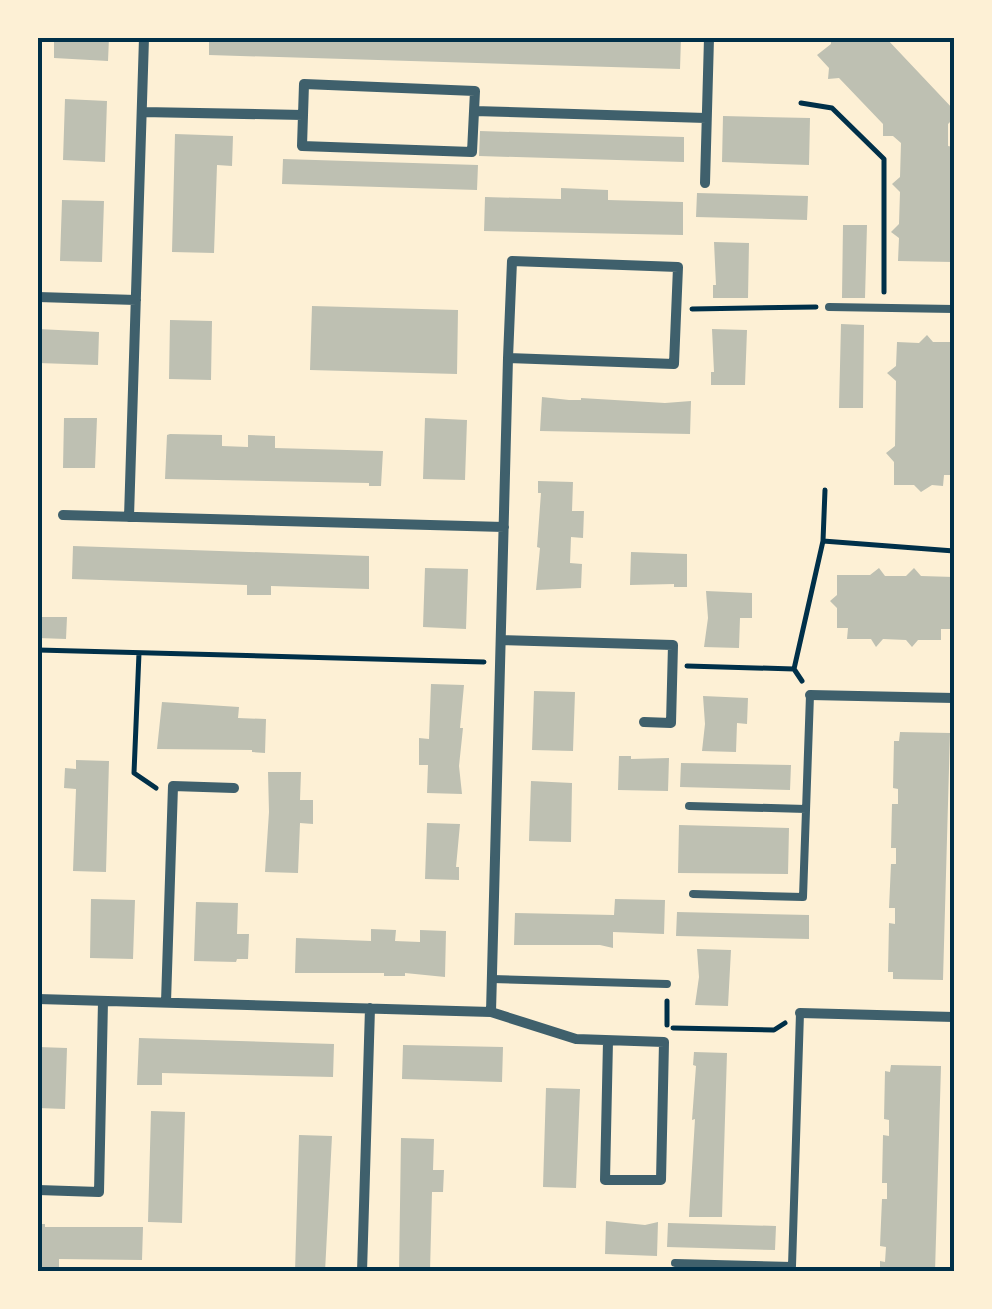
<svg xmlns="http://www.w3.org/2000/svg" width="992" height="1309" font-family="Barlow,sans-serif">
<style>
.building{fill:#bec0b2}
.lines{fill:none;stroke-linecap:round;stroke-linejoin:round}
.path{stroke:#003049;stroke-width:5}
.service{stroke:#3f606c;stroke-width:8}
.minor{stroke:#3f606c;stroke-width:10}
.neatline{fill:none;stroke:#003049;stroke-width:4}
</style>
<rect width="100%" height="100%" fill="#fdf0d5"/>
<!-- building -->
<path class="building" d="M54 38H109L108 61 54 58Z
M209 38H681L680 69 209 55Z
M831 38H886L954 110V118L948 124V146L954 147 953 262 898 261 899 238 891 232 899 224 900 192 892 184 900 177 901 143 893 136H883V124L839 78 828 79 829 68 817 55 831 44Z
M65 99 107 101 105 162 63 160Z
M723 116 810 118 809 165 722 162Z
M480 131 684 137V162L479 156Z
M175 134 233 136 232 166 217 165 214 253 172 252Z
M283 159 478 165 477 190 282 184Z
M561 188 608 190V200L683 202V235L484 231 485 197 561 199Z
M697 193 808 196 807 220 696 217Z
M62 200 104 201 102 262 60 261Z
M843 225H867L865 298H842Z
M714 242 749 243 748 298H713V285H716Z
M312 306 458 310 457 374 310 370Z
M170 320 212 321 211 380 169 379Z
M841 324 864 325 863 408H839Z
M38 329 99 332 98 365 38 363Z
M712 329 747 330 745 385H711V372H714Z
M927 335 933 342H950V355L954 354V475H944L943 486 932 485 921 492 914 485H894V462L886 453 895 446 896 381 887 373 896 366 897 342 919 343Z
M542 397 569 400H581V398L665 403 691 401 690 434 540 431Z
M64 418H97L95 468H63Z
M425 418 467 420 465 480 423 479Z
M170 434 222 435V446L248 447V435L275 436V448L383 451 381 486H369V483L165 479 167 435Z
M538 481 573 482 572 511H584L583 538 571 537 570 563 582 564 581 588 536 590 540 548 537 547 541 493H538Z
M73 546 369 556V589L271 586V595H247V585L72 579Z
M631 552 687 554V587H674V584L630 585Z
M425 568 468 569 466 629 423 627Z
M879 568 885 576H906L914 568 921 576 954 577 953 629H941V640H918L912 647 906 640 883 639 876 647 871 639H847L848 628H837V608L830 601 837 595V575H870Z
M706 591 752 593V618H740L739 648 704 647 708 618Z
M38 617H67L66 639 38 638Z
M431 684 464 685 460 728H463L459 766 462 794 427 793 428 765H419V738L429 739Z
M534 691 575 692 573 751 532 750Z
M703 696 748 698 747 724 737 723 736 752 702 751 705 724Z
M162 702 239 707 238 718 266 719 265 753 252 752V750L157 749Z
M900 732 950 733 943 980 893 979V972H888L889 923 895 924V908H889L891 864H896V848H891L892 804H898V789L893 788 894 741H899Z
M619 756H631V759L669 758 668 791 618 790Z
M76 760 109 761 106 872 73 871 76 789 64 788 65 768 76 769Z
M681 763 791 765 790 790 680 787Z
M268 772H301L300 800H313V824L300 823 298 873 265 872 269 812Z
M531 781 572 783 571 842 529 841Z
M427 823 460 824 456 867H459V880L425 879Z
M679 825 789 828 788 874 678 873Z
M91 899 135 900 133 959 90 958Z
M615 899 665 900 664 934 613 932V948L600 945H514L515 913 614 915Z
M196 902 238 903 237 934H249L248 959H237L236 962 194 961Z
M677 912 809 915V939L676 936Z
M371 929 396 930 395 941 420 942V930L446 931 445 977 405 973V976H384V973H295L296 938 371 941Z
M697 949 731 950 728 1006 695 1005 699 977Z
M139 1038 334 1044 333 1077 162 1073V1085H137Z
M403 1045 503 1047 502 1082 402 1079Z
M38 1047 67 1048 65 1109 38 1108Z
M694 1052 727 1053 722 1217H689L695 1119 692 1120 696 1066 693 1065Z
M891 1065 941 1066 935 1272H880V1261L885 1262 886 1247 880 1246 882 1199H887V1183H882L883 1135 889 1136V1120L884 1119 885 1071 890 1072Z
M546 1088 580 1089 576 1188 543 1187Z
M151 1111 185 1112 182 1223 148 1222Z
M299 1135 332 1136 325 1272H295Z
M401 1138 434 1139 433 1170H444L443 1192H432L430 1272H399Z
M606 1221 645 1225 658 1222 657 1256 605 1254Z
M668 1223 776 1226 775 1250 667 1247Z
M38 1224H45V1227H143L142 1260 59 1259V1269H38Z"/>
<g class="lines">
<!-- path -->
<path class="path" d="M801 103 832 108 884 159V292
M692 309 816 307
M823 541 954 551
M38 650 484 662
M139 653 134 773 156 788
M687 666 794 669
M802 681 794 669 823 541 825 490
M667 1025V1001
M673 1028 774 1030 785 1023"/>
<!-- service -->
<path class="service" d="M829 307 954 309
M689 806 806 809
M693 894 803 897 810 695
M492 979 667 984
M675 1263 792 1266 800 1013"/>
<!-- minor -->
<path class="minor" d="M304 84 475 91 472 152 302 146Z
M474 111 706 118
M142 112 303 115
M705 183 709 38
M38 297 136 300
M508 358 674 364 678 267 512 261 508 358 491 1012 576 1039 664 1042 661 1180H605L608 1041
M63 515 504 527
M129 517 144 38
M501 640 673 645 671 723 644 722
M810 695 954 698
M38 999 491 1012
M166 1002 173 786 234 788
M800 1013 954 1017
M38 1190 99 1192 103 1001
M362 1272 370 1008"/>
</g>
<!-- border -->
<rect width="992" height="1309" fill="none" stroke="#fdf0d5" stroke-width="80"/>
<rect x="40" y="40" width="912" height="1229" class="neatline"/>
</svg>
